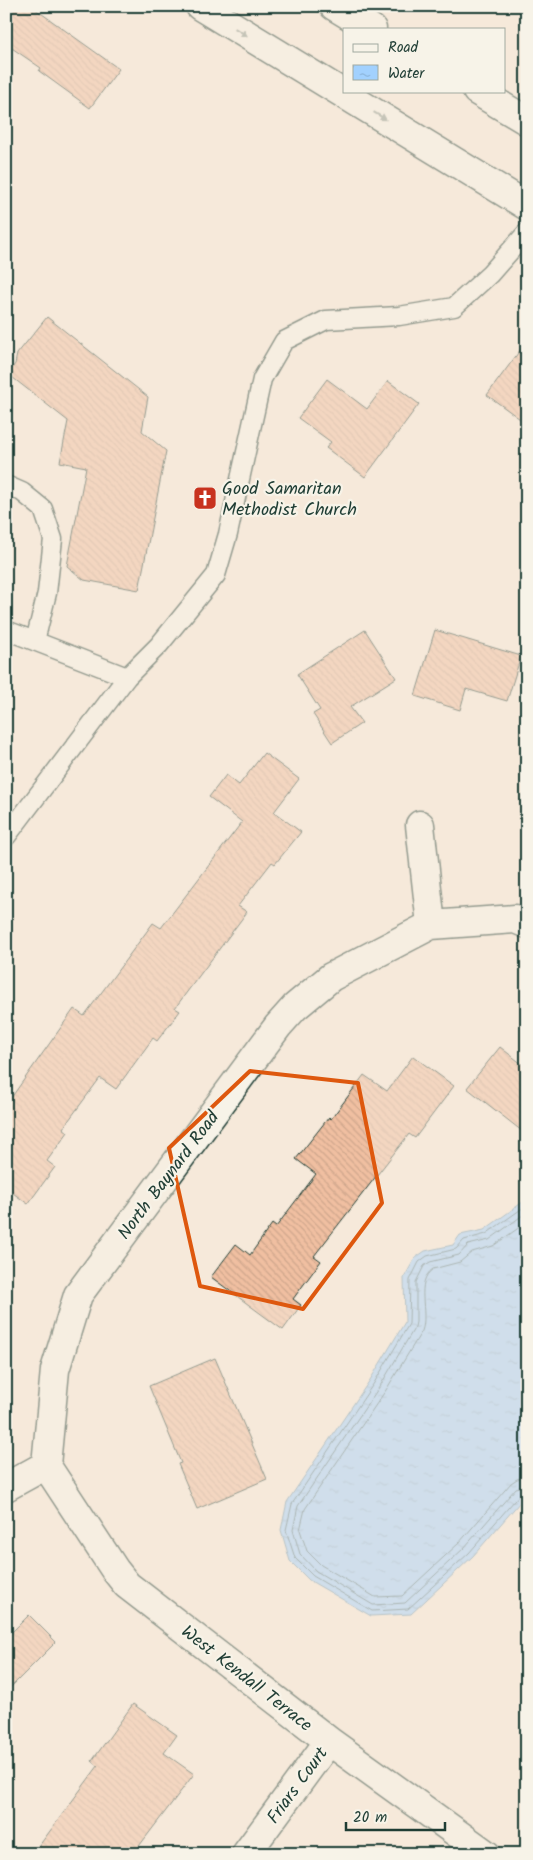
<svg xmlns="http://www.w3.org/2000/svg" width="533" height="1860" font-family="Kalam,sans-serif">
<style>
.water{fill:url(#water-ripples);stroke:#6e96ad}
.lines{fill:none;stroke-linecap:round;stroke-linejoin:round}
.shore{stroke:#537885;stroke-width:1}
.building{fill:url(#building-back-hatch);stroke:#1f3d34}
.service-casing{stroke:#1f3d34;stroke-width:21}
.minor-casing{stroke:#1f3d34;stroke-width:31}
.secondary-casing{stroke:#1f3d34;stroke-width:31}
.service{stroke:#f7f3e8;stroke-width:18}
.minor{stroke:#f7f3e8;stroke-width:28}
.secondary{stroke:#f7f3e8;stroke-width:28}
.oneway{fill:#8b988e}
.marked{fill:none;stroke:#de580e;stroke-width:4;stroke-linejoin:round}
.labels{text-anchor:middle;stroke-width:4.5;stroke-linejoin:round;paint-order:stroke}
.poi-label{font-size:18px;fill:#1f3d34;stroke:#f7f3e8;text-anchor:start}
.street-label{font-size:18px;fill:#1f3d34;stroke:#f7f3e8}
</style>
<defs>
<pattern id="water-ripples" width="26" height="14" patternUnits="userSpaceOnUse" patternTransform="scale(1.25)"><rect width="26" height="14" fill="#a2d1fe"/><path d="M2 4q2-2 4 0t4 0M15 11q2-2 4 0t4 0" fill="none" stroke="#8bb4da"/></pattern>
<pattern id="building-back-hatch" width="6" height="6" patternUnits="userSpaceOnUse" patternTransform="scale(1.25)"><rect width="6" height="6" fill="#f0bfa1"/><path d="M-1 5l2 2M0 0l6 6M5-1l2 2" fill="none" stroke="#cda58b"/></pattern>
</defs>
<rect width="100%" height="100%" fill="#f6e9da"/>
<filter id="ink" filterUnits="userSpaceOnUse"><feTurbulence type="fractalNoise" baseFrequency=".02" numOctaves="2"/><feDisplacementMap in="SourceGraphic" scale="10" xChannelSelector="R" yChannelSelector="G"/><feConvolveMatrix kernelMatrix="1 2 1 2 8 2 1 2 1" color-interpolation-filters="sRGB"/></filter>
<g filter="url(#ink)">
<!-- water -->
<path class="water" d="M527 1199V1494L473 1556 411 1614 371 1616 309 1580 290 1561 281 1530 287 1502 370 1380 405 1322 404 1278 415 1258 425 1251 453 1245 460 1235 484 1230Z"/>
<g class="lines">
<!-- shore -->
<path class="shore" d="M527 1205 486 1234 464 1240 456 1249 427 1256 419 1262 410 1280 409 1324 374 1383 292 1504 286 1530 295 1558 313 1576 372 1611 408 1609 469 1553 521 1493 527 1491
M527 1212 489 1240 468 1245 459 1255 430 1262 424 1266 416 1282V1322L415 1327 380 1386 298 1506 293 1530 300 1554 316 1571 373 1605 405 1603 464 1548 516 1488 527 1485
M527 1222 493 1246 472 1252 460 1262 433 1269C414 1282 429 1312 422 1331L386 1390 305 1509 300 1530 307 1551 321 1565 375 1597 402 1596 459 1543 511 1483 517 1479 527 1477"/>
</g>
<!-- building -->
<path class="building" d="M6 6H31L119 69 90 108 39 71 41 68 6 44Z
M47 317 148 397 142 431 166 451 139 590 84 580 67 566 86 467 60 462 68 421 8 374 15 364 17 354Z
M527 341V424L487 395Z
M327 379 367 409 388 381 419 404 365 477 326 448 331 442 298 418Z
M365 630 396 678 350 707 362 723 332 743 313 714 320 710 297 674Z
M435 630 521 656 507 701 466 689 460 710 415 696Z
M264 753 299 779 274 812 301 832 275 864 272 862 238 906 247 912 175 1008 180 1011 157 1041 153 1038 116 1089 100 1078 63 1128 68 1132 47 1161 55 1167 28 1204 6 1188V1105L74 1009 84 1016 153 923 161 928 242 822 209 797 226 775 239 785Z
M500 1047 527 1068V1135L467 1088Z
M413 1056 454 1086 415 1138 409 1134 314 1256 321 1261 293 1299 301 1305 283 1330 211 1277 236 1244 250 1255 272 1224 276 1227 316 1174 296 1159 329 1117 331 1119 364 1075 387 1091Z
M215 1358 267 1479 197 1509 178 1464 181 1463 149 1386Z
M29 1615 56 1642 6 1692V1638Z
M133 1704 177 1735 164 1753 194 1774 133 1854H33L98 1766 92 1761Z"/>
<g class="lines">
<!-- service casing -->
<g class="service-casing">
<path id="service" d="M6 485 22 492 43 509 53 539 47 593 35 641
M6 630 127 677
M6 837 127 677 159 645 216 575 228 534 262 379 284 341 326 320 399 316 454 307 490 274 527 232"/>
</g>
<!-- minor casing -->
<g class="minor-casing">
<path id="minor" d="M420 825 431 925
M46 1465 55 1370 78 1295 278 1026 295 1007 331 977 431 925 515 919 527 924
M46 1465 115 1570 127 1585 329 1741 486 1854
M6 1487 46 1465
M246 1854 329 1741"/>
</g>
<!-- secondary casing -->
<g class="secondary-casing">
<path id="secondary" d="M200 6 527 206
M334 6 372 29
M477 91 527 121"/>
</g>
<!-- service -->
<use href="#service" class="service"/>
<!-- minor -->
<use href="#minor" class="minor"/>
<!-- secondary -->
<use href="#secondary" class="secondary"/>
</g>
<!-- one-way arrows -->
<defs><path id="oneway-solid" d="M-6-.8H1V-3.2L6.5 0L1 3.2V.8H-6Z" transform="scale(1.25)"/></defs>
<g class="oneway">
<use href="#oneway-solid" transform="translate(241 32) rotate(31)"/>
<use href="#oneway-solid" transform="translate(380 116) rotate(31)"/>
</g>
</g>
<!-- marked area -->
<path d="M0 0H533V1860H0ZM250 1071 358 1083 382 1203 303 1309 200 1286 169 1148Z" fill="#f6e9da" fill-opacity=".55" fill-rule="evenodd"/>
<path class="marked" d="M250 1071 358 1083 382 1203 303 1309 200 1286 169 1148Z"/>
<!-- icons -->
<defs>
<g id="church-square" transform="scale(1.25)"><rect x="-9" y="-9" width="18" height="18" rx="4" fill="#c8321e" stroke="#f7f3e8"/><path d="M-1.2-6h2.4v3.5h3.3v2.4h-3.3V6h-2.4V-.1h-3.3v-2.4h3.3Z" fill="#fff"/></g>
</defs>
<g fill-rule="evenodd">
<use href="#church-square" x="205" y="498"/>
</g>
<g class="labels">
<!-- poi labels -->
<g class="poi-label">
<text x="222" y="494">Good Samaritan<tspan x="222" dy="21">Methodist Church</tspan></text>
</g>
<!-- street labels -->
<g class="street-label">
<text transform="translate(168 1175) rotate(-53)" y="6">North Baynard Road</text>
<text transform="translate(247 1678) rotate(38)" y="6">West Kendall Terrace</text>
<text transform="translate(297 1785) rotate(-54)" y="6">Friars Court</text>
</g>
</g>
<!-- margin -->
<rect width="533" height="1860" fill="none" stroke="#f7f3e8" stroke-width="25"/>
<rect x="12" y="12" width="508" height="1835" fill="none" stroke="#1f3d34" stroke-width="2" filter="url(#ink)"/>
<!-- legend -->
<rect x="343" y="28" width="162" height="65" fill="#f7f3e8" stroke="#a1aaa0"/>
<rect x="353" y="44" width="25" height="8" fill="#f7f3e8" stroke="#a1aaa0"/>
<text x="388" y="52" font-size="15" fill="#1f3d34">Road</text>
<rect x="353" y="65" width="25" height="15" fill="url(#water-ripples)" stroke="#a1aaa0"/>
<text x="388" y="78" font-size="15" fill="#1f3d34">Water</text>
<!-- scale -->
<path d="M346 1822v8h99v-8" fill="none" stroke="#1f3d34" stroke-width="2.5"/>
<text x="353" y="1822" font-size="15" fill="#1f3d34" stroke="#f7f3e8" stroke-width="4" paint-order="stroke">20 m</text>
</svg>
